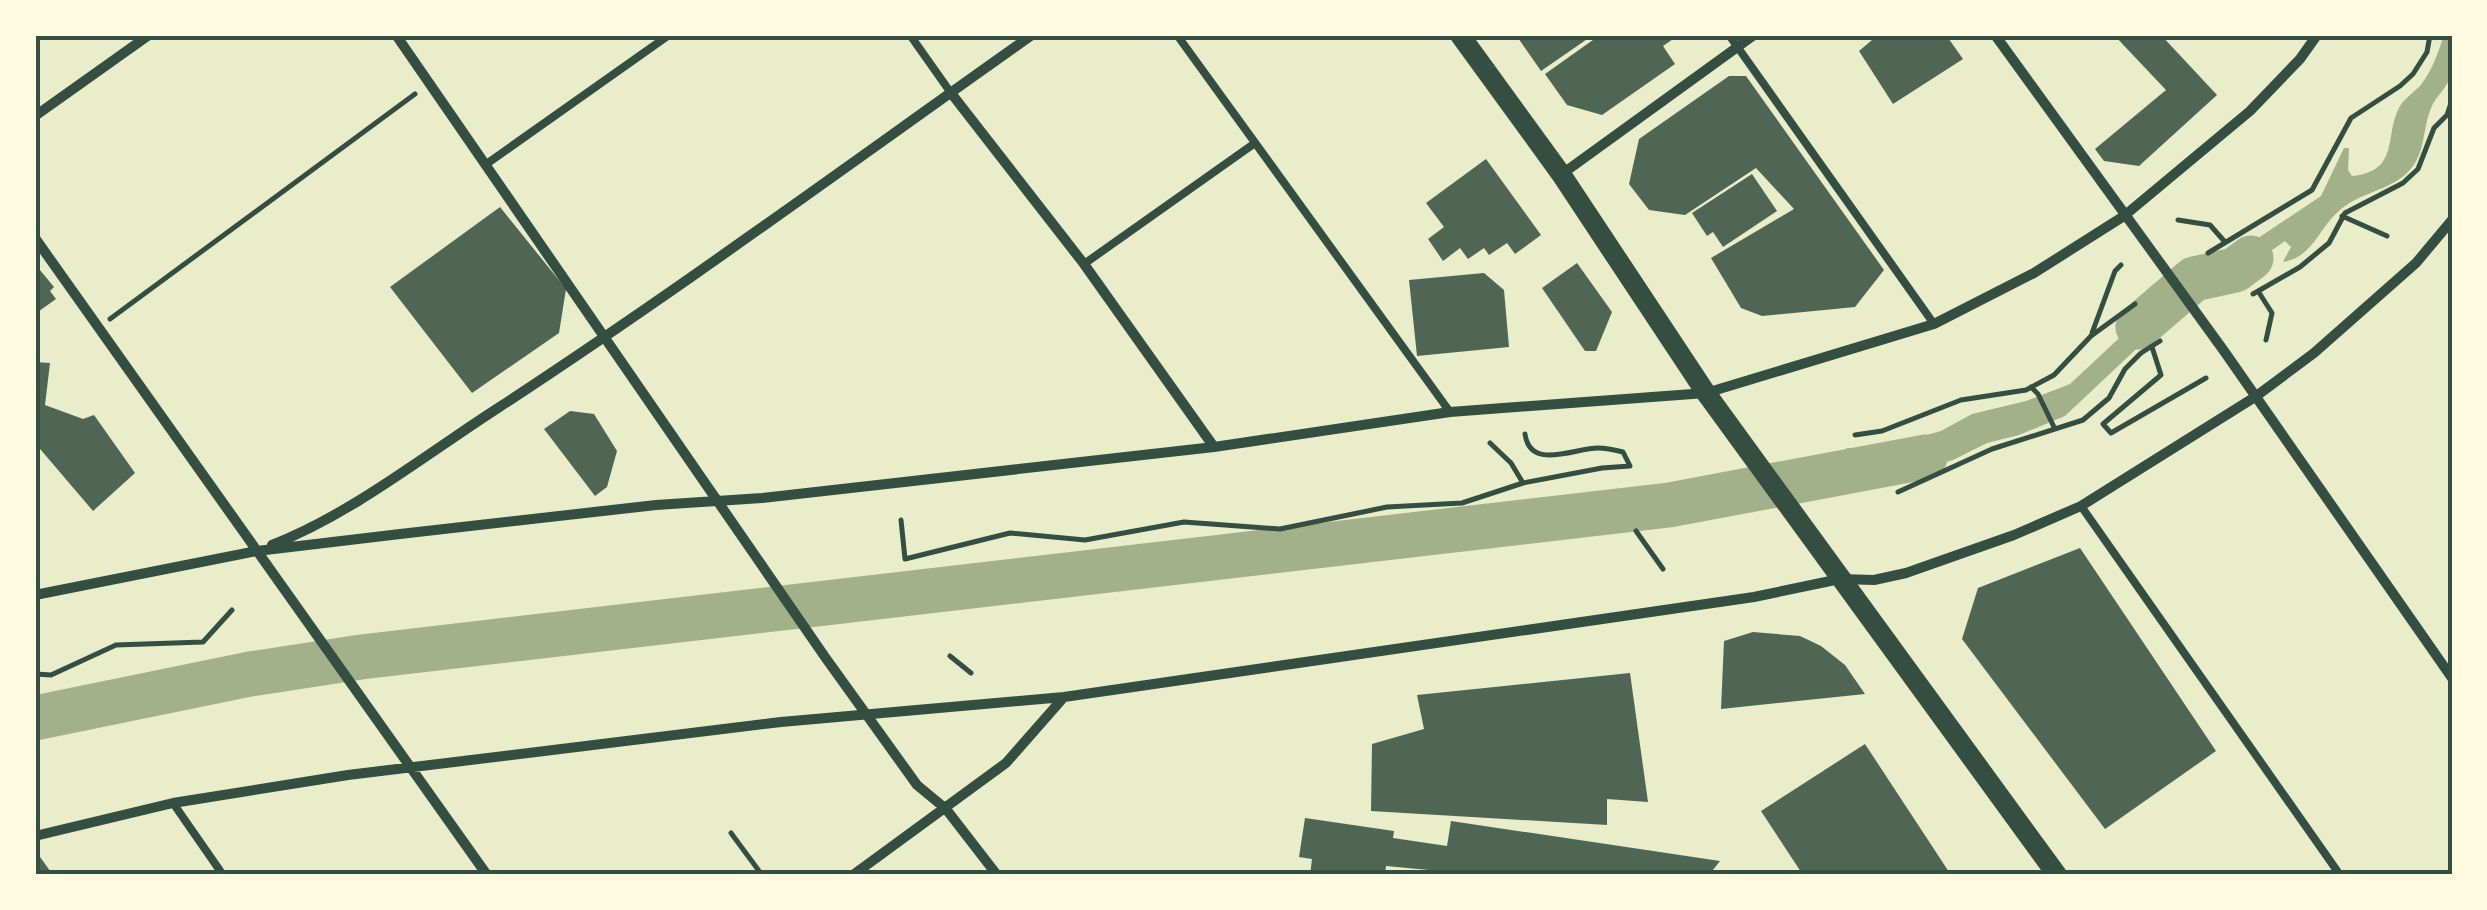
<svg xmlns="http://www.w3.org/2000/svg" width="2487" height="910" font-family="'Titillium Web',sans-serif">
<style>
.water{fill:#a3b18a}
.pier{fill:#e9edc9}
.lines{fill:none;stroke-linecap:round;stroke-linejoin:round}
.river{stroke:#a3b18a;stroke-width:45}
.building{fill:#4f6655}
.path{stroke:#344e41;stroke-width:5}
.service{stroke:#344e41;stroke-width:8}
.minor{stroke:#344e41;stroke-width:10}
.secondary{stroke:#344e41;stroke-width:20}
.neatline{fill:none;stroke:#344e41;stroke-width:4}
</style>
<rect width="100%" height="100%" fill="#e9edc9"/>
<!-- water -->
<path class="water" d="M2444 35H2452C2452 48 2454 62 2451 74 2448 88 2436 95 2431 108 2422 130 2426 155 2407 173 2388 191 2358 193 2339 211 2318 229 2313 257 2283 262L2291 247 2285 241 2150 336 2065 416 2019 435 1987 443 1953 460 1878 484 1846 448 1872 450 1941 431 1972 414 2026 401 2070 384 2146 313 2321 196 2344 148H2349L2348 170 2352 176C2403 171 2382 132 2402 103 2407 97 2414 92 2420 86 2432 71 2438 53 2444 35Z"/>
<!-- pier -->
<path class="pier" d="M2208 264 2226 289 2162 333 2144 309Z"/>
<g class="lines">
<!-- river -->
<path class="river" d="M2138 327 2194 279 2235 270 2251 258
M35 718 250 674 361 657 1669 505 1925 457"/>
</g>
<!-- building -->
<path class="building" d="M1516 35H1593L1541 71Z
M1600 35H1679L1663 46 1675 64 1602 115 1567 105 1545 74Z
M1878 35H1946L1963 59 1893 104 1859 51Z
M2114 35H2161L2217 95 2139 166 2104 161 2095 149 2166 90Z
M1729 76H1746L1884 270 1855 307 1762 316 1741 308 1711 258 1794 209 1756 168 1685 215 1649 210 1629 184 1639 139Z
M1486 159 1541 235 1515 254 1507 243 1489 255 1484 248 1468 259 1460 248 1443 261 1428 239 1444 227 1426 203Z
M1752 174 1777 211 1723 247 1713 232 1707 236 1692 213Z
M500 207 566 289 559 333 472 393 390 287Z
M1577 263 1612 312 1596 351H1585L1542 288Z
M35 264 54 287 50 291 56 299 35 314Z
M1484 273 1504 290 1509 347 1417 356 1409 280Z
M35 362 50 363 45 405 83 419 94 415 135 473 93 511 35 443Z
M570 411 594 414 617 451 607 487 595 496 544 429Z
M2080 548 2216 751 2105 829 1962 639 1978 588Z
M1753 632 1800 636 1821 646 1845 665 1865 694 1721 709 1724 641Z
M1630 673 1648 802 1607 799V825L1371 811 1372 744 1424 729 1417 695Z
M1865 744 1951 875H1803L1761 811Z
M1305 818 1394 831 1393 838 1447 846 1451 821 1720 861 1709 875H1429V870L1386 866 1385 875H1310L1312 859 1299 857Z
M35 850 53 875H35Z"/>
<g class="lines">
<!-- path -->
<path class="path" d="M2342 216 2387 236
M2178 220 2210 225 2225 242
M2208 253 2312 190 2351 118 2400 86 2413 74 2427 52 2430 35
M2258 291 2272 313 2266 340
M2253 294 2300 267 2329 243 2345 213 2403 183 2418 169 2434 128 2447 115 2452 100
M110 319 415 94
M2092 333 2115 271 2121 265
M2152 347 2161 375 2103 424 2111 433 2206 378
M2031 387 2038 394 2054 427
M1855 435 1882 431 1961 400 2026 390 2054 375 2091 336 2135 304
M1490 443 1511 463 1523 483
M1898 492 1992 449 2083 420 2109 398 2125 369 2141 353 2160 341
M901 520 905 559 1010 533 1085 540 1184 522 1280 529 1387 507 1462 503 1523 483 1602 468 1630 466 1623 452C1615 450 1606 448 1598 448 1575 448 1530 471 1525 434
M1636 531 1663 569
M950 656 971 673
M35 674 51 675 116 645 203 642 232 610
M731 833 762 875"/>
<!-- service -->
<path class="service" d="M910 35 951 93
M1177 35 1450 412
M1729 35 1934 324
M485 165 669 35
M1084 264 1255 143
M2081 506 2340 875
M173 803 223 875"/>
<!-- minor -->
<path class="minor" d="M396 35 825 657 917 785 946 809 997 875
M1995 35 2224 351 2452 678
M951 93 1084 264 1214 447
M35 116 149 35
M1562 174 1754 35
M35 238 487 875
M272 545C353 513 425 455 498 408 680 289 855 160 1032 35
M35 595 257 551 400 534 656 505 762 498 1214 447 1450 412 1706 393 1934 324 2034 273 2124 216 2250 111 2300 59 2317 35
M35 836 173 803 348 775 781 722 1064 697 1754 597 1840 579 1874 580 1906 573 2014 535 2081 506 2255 397 2314 353 2416 263 2452 220
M853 875 1006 763 1064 697"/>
<!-- secondary -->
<path class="secondary" d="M1460 35 1561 174 1706 393 2057 875"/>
</g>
<!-- border -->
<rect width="2487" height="910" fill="none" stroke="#fefae0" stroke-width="75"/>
<rect x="38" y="38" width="2412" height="834" class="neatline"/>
</svg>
